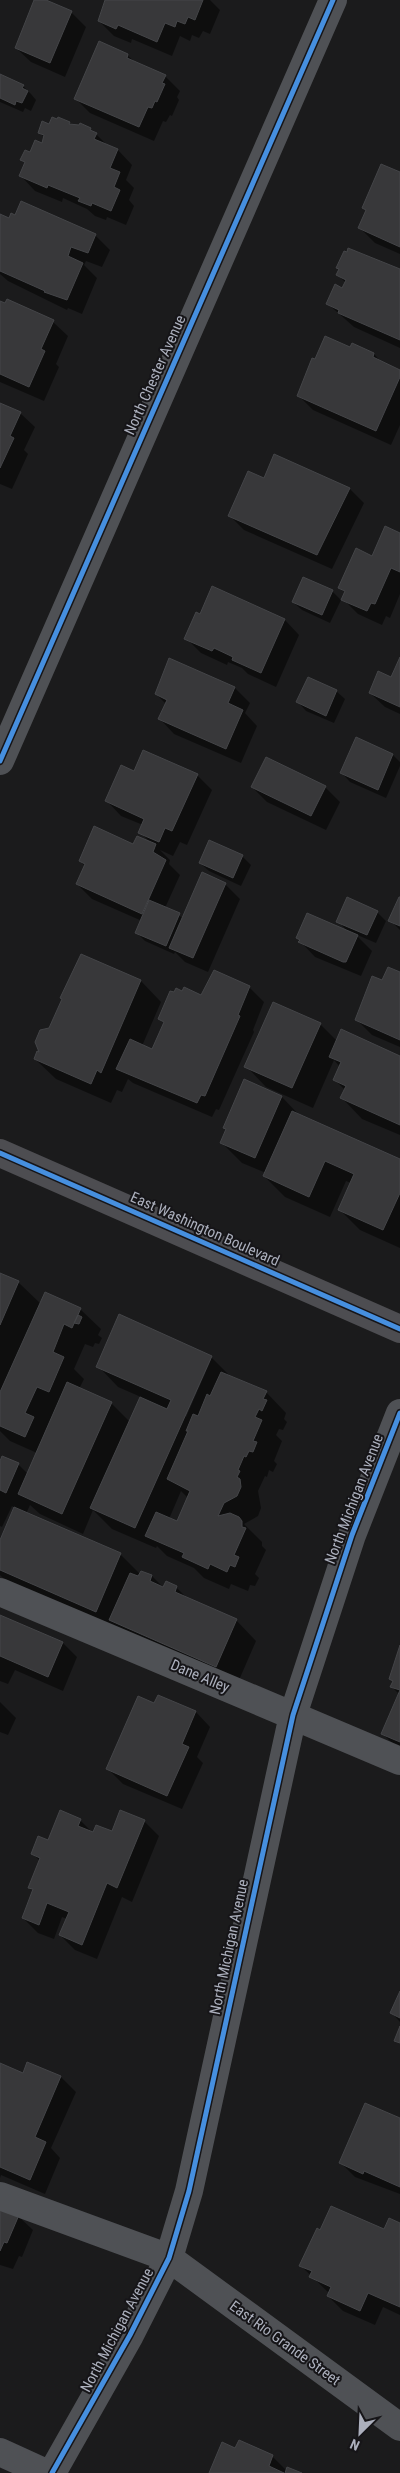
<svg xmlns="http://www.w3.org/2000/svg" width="400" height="2473" font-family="'Roboto Condensed',sans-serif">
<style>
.shadow{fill:#0007;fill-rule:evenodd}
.building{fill:#38383a;stroke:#444548}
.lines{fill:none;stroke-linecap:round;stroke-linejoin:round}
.minor{stroke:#4f5155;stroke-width:28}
.major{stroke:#4d4d51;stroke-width:28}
.cycleway-casing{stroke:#161518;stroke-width:8}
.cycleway{stroke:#468fdf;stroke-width:5}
.labels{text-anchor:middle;stroke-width:4;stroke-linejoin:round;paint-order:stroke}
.street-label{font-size:15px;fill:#acb0bd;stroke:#161518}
</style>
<rect width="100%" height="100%" fill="#1b1b1c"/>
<!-- shadow -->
<path class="shadow" d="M35 0H43L71 12 86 27 65 77 31 62 16 48Z
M107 0H210L220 10 210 34 203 31 199 38 192 35 190 41 180 36 172 56 132 39 131 43 114 36 99 21Z
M127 55 136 63 165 76 180 91 177 97 179 100 172 116 170 115 166 122 163 121 154 141 90 113 75 98Z
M0 76 23 86 31 94 36 100 31 111 25 108 23 112 0 102Z
M69 123 96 134 108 146 118 150 132 165 126 180 134 188 129 200 134 206 126 225 107 217 106 220 95 216 87 209 63 198 62 202 35 191 21 176 26 164 22 160 42 144 45 138 39 132 50 126Z
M400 174V254L375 243 360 228 367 211 363 208Z
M0 215 9 219 15 216 95 235 110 250 102 267 86 261 84 265 97 278 82 314 68 308 67 310 8 281 0 274Z
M356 251 400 270V348L354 327 328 304 343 289 346 283 338 275Z
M7 301 53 322 68 336 56 364 59 367 44 401 0 382V303L5 305Z
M351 349 374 354 382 363 400 371V425L391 445 313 410 299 396 315 360Z
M0 404 20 413 35 427 24 450 28 454 12 489 0 484Z
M350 489 364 503 332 569 244 530 230 516Z
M400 534V594L390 618 386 616 382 625 358 614 343 599 346 593 340 587Z
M212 588 285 620 299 635 276 687 248 674 242 668 228 662 227 665 201 653 186 638 200 615Z
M332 591 341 600 330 623 302 610 293 602Z
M170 659 235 688 250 703 245 713 257 726 241 763 174 734 160 719 166 704 156 694Z
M400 660V714L385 707 370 693 392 678Z
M336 691 345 699 334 723 306 711 298 702Z
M393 755 400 762V766L386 798 350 782 342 773Z
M135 773 197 775 212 790 187 845 180 842 173 856 160 850 170 860 169 864 180 875 165 908 183 918 225 884 240 899 208 972 185 962 175 952 174 954 145 941 136 932 142 921 92 899 77 884 85 866 80 861 150 842 140 832 143 825 121 816 107 801Z
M252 787H325L340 802 326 830 267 802Z
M210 842 242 856 251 865 241 886 209 871 200 863Z
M400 899V930L390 920Z
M377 912 386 921 376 943 355 934 372 951 361 976 315 957 297 938 349 933 338 921Z
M82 956 141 981 161 1002 142 1046 153 1051 165 1024 159 1019 183 992 201 996 249 987 264 1002 253 1030 254 1032 219 1110 216 1109 212 1117 133 1083 128 1079 122 1092 117 1090 111 1103 56 1079 35 1059 41 1055Z
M400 973V1047L372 1035 357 1020 383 982Z
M320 1024 337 1041 400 1057V1135L362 1119 342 1098 345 1090 335 1080 340 1067 334 1060 313 1108 266 1087 246 1066Z
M245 1081 282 1097 300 1116 400 1160V1248L360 1230 339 1209 351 1183 346 1181 330 1217 285 1197 264 1176 266 1173 242 1163 222 1143 227 1130 224 1128Z
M0 1274 18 1282 41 1304 80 1309 101 1329 98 1335 102 1338 99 1344 95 1343 93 1347 85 1344 74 1369 84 1379 79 1389 111 1403 130 1422 141 1397 118 1387 98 1366 211 1357 232 1378 266 1392 286 1413 284 1419 287 1422 283 1430 279 1429 276 1435 282 1441 274 1461 277 1464 273 1472 269 1470 267 1477 265 1476 258 1491 261 1508 258 1516 244 1524 262 1542V1546L266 1550 255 1574 259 1578 255 1586 250 1585 248 1591 231 1584 229 1589 204 1578 194 1568 167 1556 157 1546 156 1548 112 1529 93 1510 83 1534 40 1514 30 1505 26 1514 120 1554 141 1575 142 1572 152 1576 164 1588 176 1587 189 1600 236 1620 256 1641 236 1687 11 1586 0 1575V1538L2 1540 15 1508 12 1506 2 1527 0 1526V1463L18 1464 28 1474 37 1453 10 1441 0 1431ZM209 1359 211 1360 186 1417 184 1415ZM181 1491 188 1498 178 1523 169 1519Z
M0 1616 63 1643 77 1657 63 1691 15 1670 8 1684 0 1681Z
M400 1650V1751L382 1733 399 1694 392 1687Z
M159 1696 196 1712 210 1727 197 1757 203 1763 182 1809 123 1784 108 1769Z
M0 1702 16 1718 8 1735 0 1732Z
M80 1820 94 1834 113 1833 144 1821 159 1836 132 1902 122 1897 97 1959 75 1950 60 1935 67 1919 62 1917 54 1939 38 1933 23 1918 34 1891 30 1887 40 1861 33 1854Z
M400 1994V2022L392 2013Z
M28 2063 61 2077 76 2092 51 2148 60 2158 45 2194 1 2175 0 2178V2064L23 2074Z
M400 2120V2194L355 2177 340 2162Z
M0 2208 18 2216 33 2230 22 2257 19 2256 13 2269 0 2265Z
M400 2224V2315L383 2307 375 2325 343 2311 328 2296 330 2294 301 2266 321 2231H385Z
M236 2450 272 2456 287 2471 299 2473H211Z"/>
<!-- building -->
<path class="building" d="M34 0H46L72 11 50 63 15 48Z
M105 0H203L195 20 188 17 185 24 177 21 175 27 165 23 157 42 118 25 116 29 98 21Z
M99 41 128 54 127 58 166 75 162 83 165 84 157 102 155 101 152 108 148 107 139 127 74 99Z
M0 74 24 85 22 88 28 91 22 103 16 101 15 105 0 98Z
M52 117 57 119 58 117 70 122 69 124 79 125 80 123 91 128 90 130 97 133 94 139 118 149 110 168 120 172 114 187 120 190 111 211 92 203 91 206 78 201 80 198 48 185 47 188 19 176 25 162 20 160 25 150 30 152 35 140 42 143 44 135 38 133 42 121 49 124Z
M381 164 400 172V247L358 228 366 210 362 208Z
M21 201 96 234 88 253 71 247 68 256 83 263 67 300 44 292 45 291 0 271V214L9 218 11 213 15 215Z
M348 248 400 269V340L338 313 339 310 326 304 335 284 342 288 346 280 336 275 339 269 336 268 344 251 347 252Z
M7 299 54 320 41 349 45 351 29 387 0 374V301L5 303Z
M325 336 350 347 352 343 374 353 373 357 400 370V377L376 431 297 396 312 358 315 359Z
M0 403 21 412 10 436 14 438 0 468Z
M274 454 350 488 317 555 228 516 248 471 264 478Z
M385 526 400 533V572L391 568 375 604 371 603 367 611 341 600 345 591 338 588 356 548 372 556Z
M303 577 333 590 322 615 292 602Z
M212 586 285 619 261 673 232 660 233 657 214 648 212 651 184 639 196 612 200 614Z
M400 657V707L369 693 378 671 391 677Z
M169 658 235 687 228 703 243 710 226 749 158 719 167 700 155 694Z
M308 677 337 690 326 716 296 702Z
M356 737 393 754 378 790 340 773Z
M143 750 198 774 172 831 165 828 159 842 138 833 144 819 105 801 121 765 134 771Z
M266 757 326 786 311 816 251 787Z
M94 826 133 844 137 836 156 844 153 852 166 860 142 914 76 884 85 864 79 861Z
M209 840 243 855 233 878 199 863Z
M202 872 226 883 193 958 169 948Z
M347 897 378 911 367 935 336 922Z
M399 897H400V926L388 921Z
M149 900 180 913 166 946 135 933Z
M307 913 358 935 346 962H343L298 942 300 940 296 938Z
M81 954 141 980 101 1073 97 1070 91 1084 34 1059 37 1051 39 1052 35 1042 40 1030 49 1028 62 999 60 998Z
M388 967 400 972V1040L355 1020 372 976 382 980Z
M214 970 250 986 238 1015 240 1016 205 1096 201 1095 197 1103 116 1069 130 1039 152 1049 164 1022 158 1019 170 991 174 992 176 988 182 991 184 987 201 995Z
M273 1002 321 1023 292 1088 244 1067Z
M341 1029 400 1056V1125L340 1098 346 1086 333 1080 341 1062 329 1057Z
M244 1079 282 1096 255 1158 220 1143 226 1129 223 1128Z
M292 1111 400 1159V1193L383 1230 338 1210 354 1174 325 1161 309 1197 263 1176Z
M0 1273 19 1281 0 1325Z
M45 1292 81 1308 72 1328 64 1324 53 1352 64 1357 49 1392 37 1387 25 1413 34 1417 25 1437 0 1426V1392Z
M119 1314 212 1356 135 1528 90 1508 140 1397 167 1409 171 1400 96 1367Z
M78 1315 82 1317 79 1324 74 1323Z
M221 1372 267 1391 263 1399 267 1400 262 1411 259 1409 255 1417 262 1420 253 1441 257 1442 253 1452 249 1451 246 1457 244 1456 238 1470 240 1471 237 1477 240 1479 241 1487 237 1496 224 1503 218 1516 230 1513 239 1517 242 1521V1527L246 1528 234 1555 239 1557 235 1567 230 1565 227 1572 210 1564 208 1569 182 1557 184 1553 145 1536 156 1512 177 1521 190 1491 167 1479 188 1431H186L193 1414 198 1416 207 1394 210 1396Z
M67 1382 112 1402 62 1514 18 1494Z
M2 1456 19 1463 6 1493 0 1490V1461Z
M14 1507 121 1553 96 1612 0 1570V1540Z
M141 1571 152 1575 150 1581 163 1587 166 1581 177 1586 175 1592 237 1619 216 1667 109 1620 130 1573 138 1576Z
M0 1615 63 1642 48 1677 0 1656Z
M400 1645V1742L381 1734 400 1690 390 1687 393 1681 389 1679Z
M158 1695 196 1711 182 1744 189 1747 167 1796 106 1769 138 1696 154 1703Z
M60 1810 81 1819 78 1826 93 1832 96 1825 112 1831 120 1810 145 1820 117 1888 107 1883 82 1945 59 1935 69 1912 47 1903 39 1925 22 1918 33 1889 28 1888 40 1858 31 1854 38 1836 48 1840Z
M400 1991V2018L390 2013Z
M400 2026V2043L394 2041Z
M27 2062 61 2076 35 2137 46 2142 30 2180 0 2167V2063L23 2073Z
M365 2103 400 2118V2187L364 2171 363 2174 339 2163Z
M331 2206 384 2229 389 2218 400 2223V2307L368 2293 360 2311 327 2296 331 2287 309 2277 312 2271 299 2266 317 2228 320 2230Z
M0 2207 19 2215 7 2243 4 2242 0 2251Z
M239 2440 273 2455 269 2466 284 2473H209L222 2442 235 2448Z
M287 2467 302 2473H285Z"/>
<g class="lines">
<!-- minor -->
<path class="minor" d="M0 761 333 0
M0 1592 400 1761
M0 2196 169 2258 400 2427
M0 2452 46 2473
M52 2473 130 2335 169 2258 189 2191 293 1715 352 1535 400 1413"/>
<!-- major -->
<path class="major" d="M0 1153 400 1329"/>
<!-- cycleway casing -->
<g class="cycleway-casing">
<path id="cycleway" d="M0 761 333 0
M0 1153 400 1329
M52 2473 130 2335 169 2258 189 2191 293 1715 352 1535 400 1413"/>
</g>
<!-- cycleway -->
<use href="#cycleway" class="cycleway"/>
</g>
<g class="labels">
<!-- street labels -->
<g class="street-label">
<text transform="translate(155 375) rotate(-66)" y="5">North Chester Avenue</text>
<text transform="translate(205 1229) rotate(24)" y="5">East Washington Boulevard</text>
<text transform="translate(354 1499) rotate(-69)" y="5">North Michigan Avenue</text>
<text transform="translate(200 1676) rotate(23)" y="5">Dane Alley</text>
<text transform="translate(229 1947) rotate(-78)" y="5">North Michigan Avenue</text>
<text transform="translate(117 2330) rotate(-62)" y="5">North Michigan Avenue</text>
<text transform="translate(285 2343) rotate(36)" y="5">East Rio Grande Street</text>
</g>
</g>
<!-- north arrow -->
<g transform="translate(360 2433) rotate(204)" stroke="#161518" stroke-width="4" paint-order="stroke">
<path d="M0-4L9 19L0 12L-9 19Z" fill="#acb0bd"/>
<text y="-8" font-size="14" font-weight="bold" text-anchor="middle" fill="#acb0bd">N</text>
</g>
</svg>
